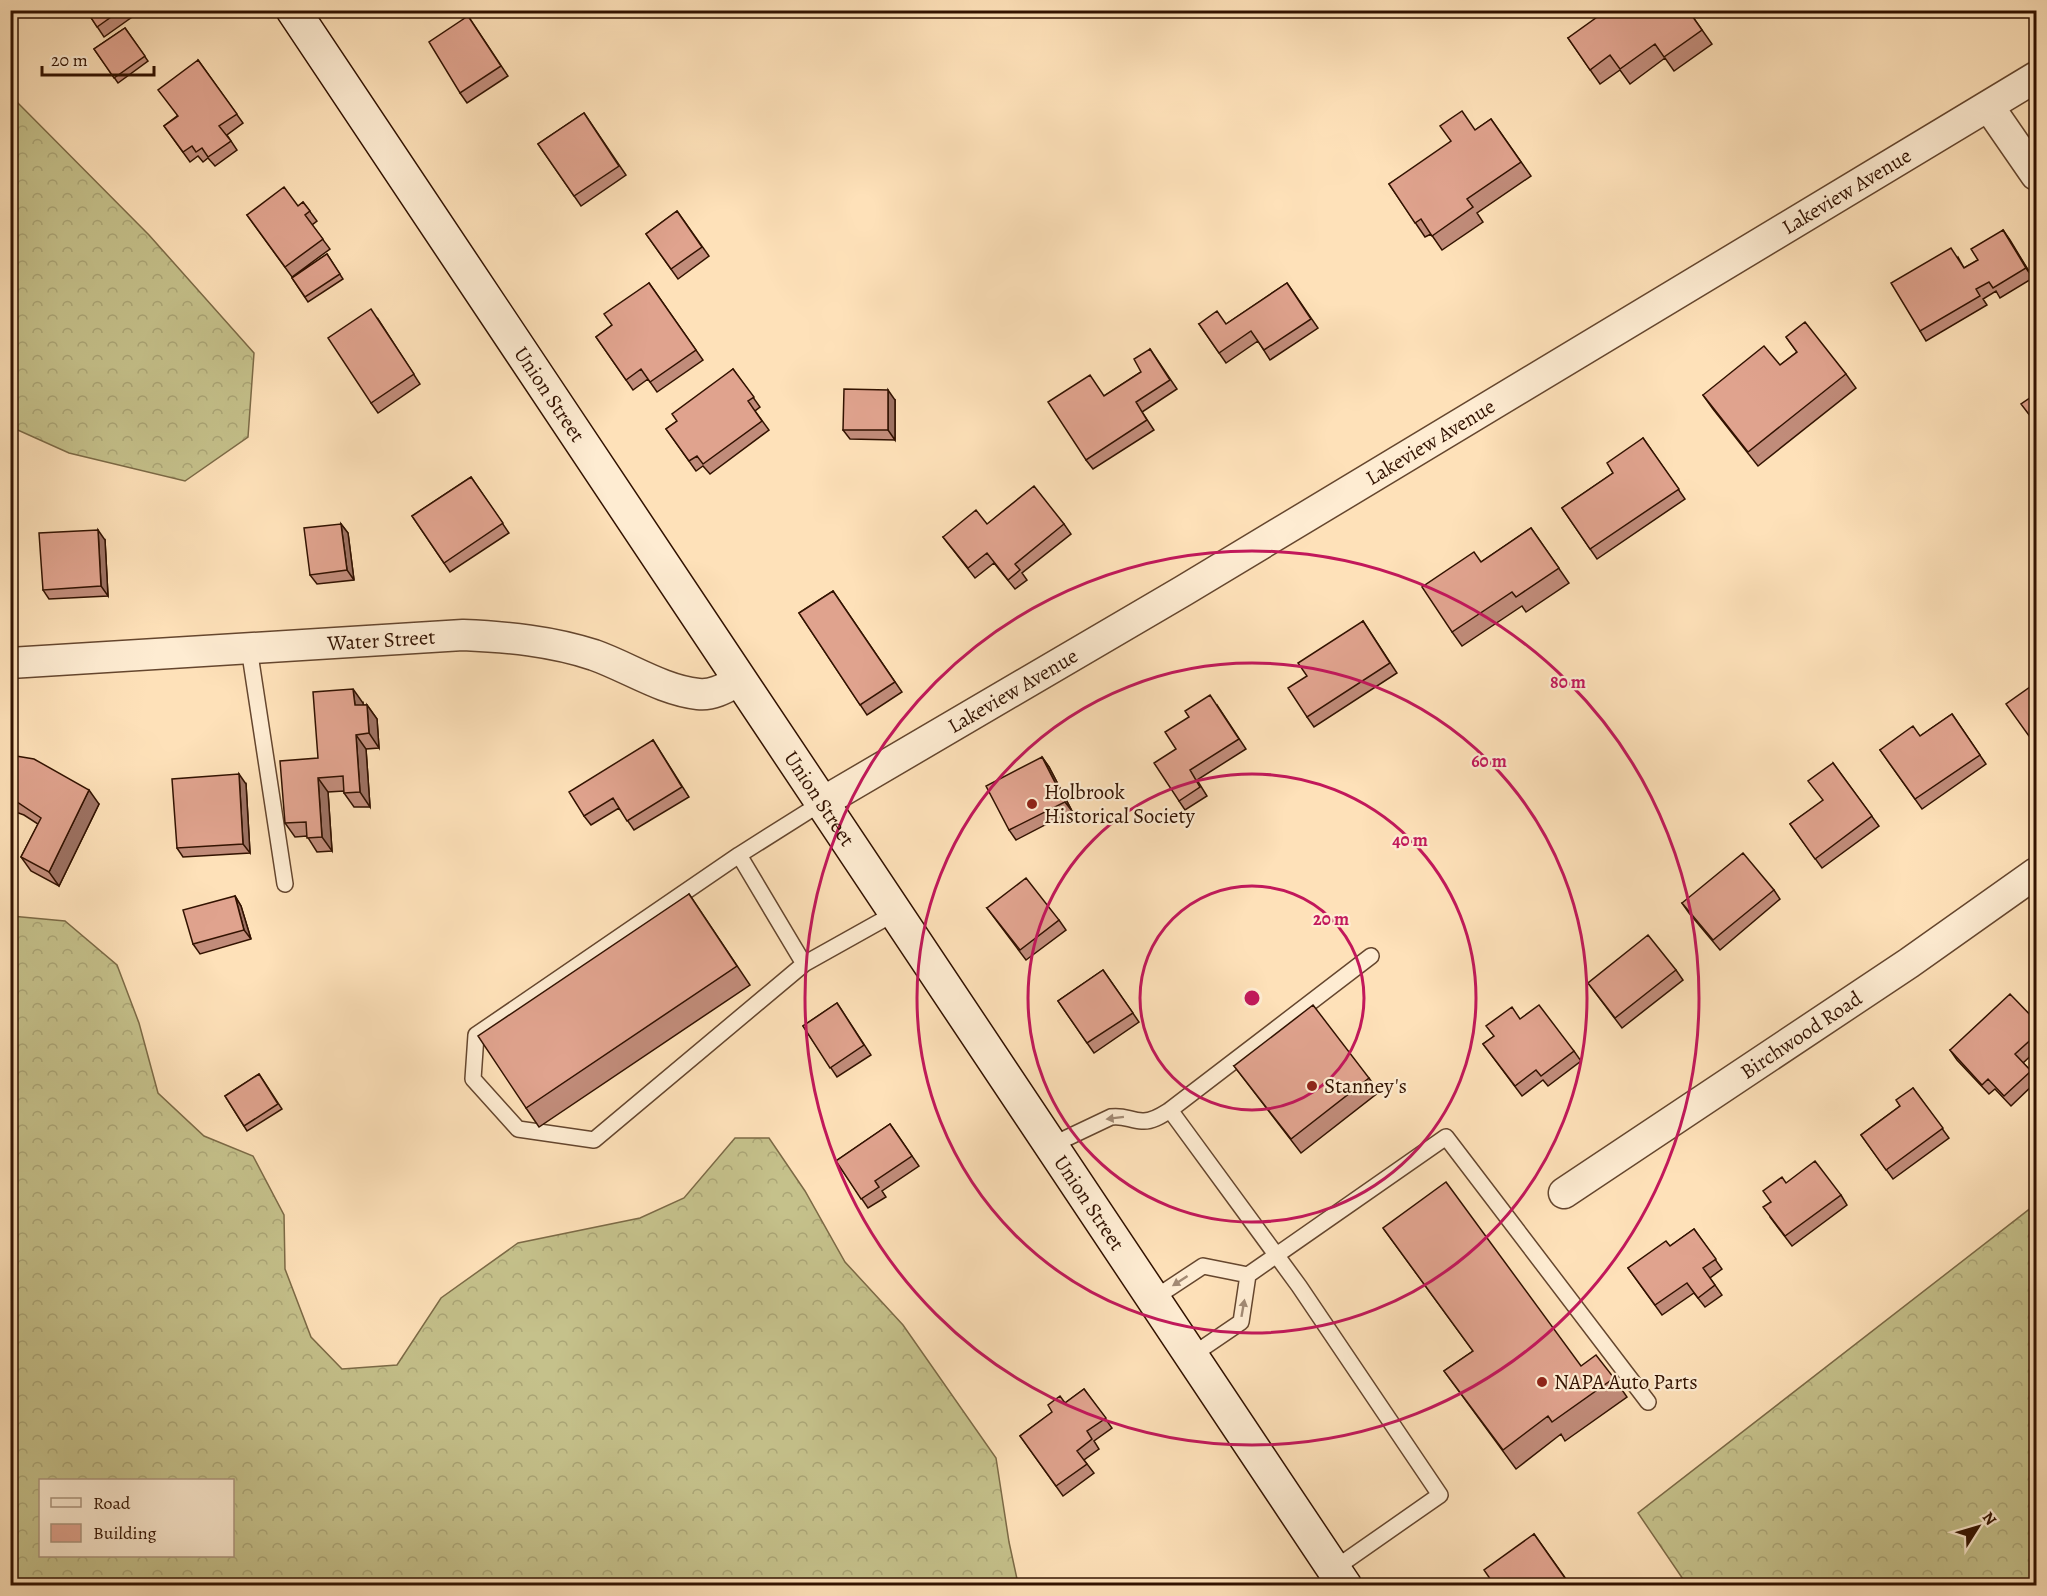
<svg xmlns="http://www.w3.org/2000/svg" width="2047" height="1596" font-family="Alegreya,serif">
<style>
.forest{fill:url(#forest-crowns);stroke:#7c6a46;stroke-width:1.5;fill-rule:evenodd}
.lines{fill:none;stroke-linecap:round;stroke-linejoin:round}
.lane-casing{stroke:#65462e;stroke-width:18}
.street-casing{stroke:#65462e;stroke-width:33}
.secondary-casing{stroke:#321200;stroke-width:36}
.lane{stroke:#feecd2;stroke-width:15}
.street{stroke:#feecd2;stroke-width:30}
.secondary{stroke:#feecd2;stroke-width:33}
.wall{fill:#c18c7a;stroke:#321200;stroke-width:1.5}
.shaded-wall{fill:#9d7263;stroke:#321200;stroke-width:1.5}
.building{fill:#e0a38e;stroke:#321200;stroke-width:1.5}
.oneway{fill:#a28a74}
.ring{fill:none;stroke:#c2185b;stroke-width:3}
.poi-dot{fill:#8f2418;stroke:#feecd2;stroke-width:2}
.labels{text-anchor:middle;stroke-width:4.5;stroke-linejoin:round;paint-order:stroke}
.street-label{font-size:21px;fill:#321200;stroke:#feecd2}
.poi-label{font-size:21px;fill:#321200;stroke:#feecd2;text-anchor:start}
.centre{fill:#c2185b;stroke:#feecd2;stroke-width:3}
.ring-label{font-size:18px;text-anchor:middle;font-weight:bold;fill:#c2185b;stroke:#feecd2;stroke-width:4.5;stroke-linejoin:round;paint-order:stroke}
</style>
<defs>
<pattern id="forest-crowns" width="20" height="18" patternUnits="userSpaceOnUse" patternTransform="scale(1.5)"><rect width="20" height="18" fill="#c5c18b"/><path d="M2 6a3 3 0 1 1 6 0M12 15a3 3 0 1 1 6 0" fill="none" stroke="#aaa576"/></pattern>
</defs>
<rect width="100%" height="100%" fill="#fee1b9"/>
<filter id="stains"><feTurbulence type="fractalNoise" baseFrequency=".00333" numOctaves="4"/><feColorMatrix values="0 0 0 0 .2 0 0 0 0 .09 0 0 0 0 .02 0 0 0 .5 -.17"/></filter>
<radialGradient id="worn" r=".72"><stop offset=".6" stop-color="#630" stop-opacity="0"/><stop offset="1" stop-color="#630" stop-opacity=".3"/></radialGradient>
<!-- forest -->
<path class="forest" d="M10 95 149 235 254 353 248 437 185 481 69 453 11 427Z
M11 916 65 921 117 965 139 1023 158 1093 204 1136 253 1156 284 1215 285 1269 311 1337 342 1369 397 1365 441 1298 518 1243 640 1218 684 1198 735 1138H769L805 1191 845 1262 903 1325 996 1458 1009 1542 1017 1579 1021 1585H11ZM40 1480H232V1556H40Z
M2036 1204V1585H1687L1638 1513Z"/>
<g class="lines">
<!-- lane casing -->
<g class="lane-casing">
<path id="lane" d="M249 648 285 884
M823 802 739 855 476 1035 473 1079 518 1129 594 1140 804 964 897 912
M739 855 804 964
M1170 1110 1299 1286 1440 1495 1334 1569
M1052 1145 1111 1117C1123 1115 1130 1120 1142 1121 1152 1122 1162 1115 1170 1110L1371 956
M1153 1299 1203 1266 1248 1275
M1191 1356 1241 1322 1248 1275 1446 1137 1648 1402"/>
</g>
<!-- street casing -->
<g class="street-casing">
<g id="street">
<path d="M1989 107 2036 175"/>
<path id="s1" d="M10 663 463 635C508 637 551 641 594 655 628 667 662 690 698 694 713 696 727 687 740 680"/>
<path id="s2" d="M823 802 1183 591 2036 77"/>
<path id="s3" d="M1564 1193 1909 963 2036 873"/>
</g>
</g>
<!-- secondary casing -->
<g class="secondary-casing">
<g id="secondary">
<path id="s4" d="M293 10 1345 1586"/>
</g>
</g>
<!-- lane -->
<use href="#lane" class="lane"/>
<!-- street -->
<use href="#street" class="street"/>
<!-- secondary -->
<use href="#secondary" class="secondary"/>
</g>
<!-- wall -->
<path class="wall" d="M86 10H142L104 37Z
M1688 10 1712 44 1674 71 1665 58 1630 84 1620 70 1600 84 1568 38Z
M468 16 508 76 467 103 460 93Z
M125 28 148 61 118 83 94 49Z
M198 60 243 123 227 135 237 150 215 166 208 158 203 162 198 156 190 162 164 126 177 116Z
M584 113 626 175 581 206 538 144Z
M1491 119 1531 176 1477 213 1483 222 1442 250 1431 234 1425 237 1389 184 1475 130Z
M303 202 317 221 312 225 330 249 292 277 247 215 298 206Z
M677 211 709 256 678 279 646 234Z
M2003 230 2033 278 2000 298 1996 291 1983 299 1987 305 1926 341 1920 331 1958 257 1964 268 1978 260Z
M327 254 343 279 308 302 292 278Z
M649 283 703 360 657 392 648 379 633 390 596 337 612 325Z
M1287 283 1318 328 1270 360 1258 341 1226 363 1199 324H1226Z
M378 319 420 384 378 413 371 403Z
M1786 337 1846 374 1856 388 1758 466 1713 409 1703 395 1780 365 1797 352Z
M1150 349 1177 389 1142 412 1154 430 1093 469 1086 460 1104 396 1141 372Z
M733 369 760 407 755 411 769 430 710 474 703 466 696 471 666 429 677 421Z
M895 400V440L850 439 843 430Z
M1643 438 1685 499 1597 559 1562 508 1613 473Z
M471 477 509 533 450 572 412 516Z
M341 524 348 533 354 580 317 584 310 575Z
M987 524H1064L1071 534 1022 573 1027 580 1015 589 994 563 975 578 943 537Z
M1531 528 1569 583 1526 612 1522 606 1462 646 1452 632 1481 562Z
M105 540 108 596 49 599 43 590Z
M833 591 902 692 867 715 799 613Z
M1363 621 1397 673 1314 727 1307 717V676Z
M363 703V705H367L377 719 379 748 366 749 370 807H354L344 793V791L328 792 332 851 317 852 307 836 295 837 285 823 318 758Z
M1217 705 1246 749 1197 780 1207 796 1185 810 1179 801 1176 749Z
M1952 714 1986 764 1922 809 1880 750 1920 736Z
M653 740 689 797 634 830 619 808 591 825 584 816Z
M10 755 99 804 59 886 31 871 21 857 38 824 24 815 10 810Z
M1042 757 1049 767 1072 811 1016 840 1009 830Z
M1833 763 1879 826 1822 868 1790 824 1823 801Z
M246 784 250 853 183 857 177 848Z
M1774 890 1780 899 1720 950 1689 913 1682 903Z
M689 894 750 985 539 1127 526 1108Z
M235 896 241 906 251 939 200 954 193 944Z
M987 908 1059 920 1066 930 1026 960Z
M1103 970 1139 1022 1094 1053 1058 1001Z
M1676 970 1683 980 1622 1028 1588 983Z
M837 1003 871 1055 837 1077 803 1026Z
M1520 1019 1574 1051 1581 1061 1548 1086 1543 1080 1522 1096 1483 1044Z
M2037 1022V1050L2023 1063 2031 1071 2037 1079V1081L2011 1106 1995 1089 1989 1094 1957 1060 1950 1050Z
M1234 1066 1369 1078 1379 1092 1301 1153Z
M259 1074 282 1109 247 1131 225 1096Z
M1913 1088 1949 1138 1893 1179 1861 1135 1900 1106Z
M890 1124 919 1166 882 1191 886 1197 868 1208 836 1161Z
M1786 1183 1841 1195 1847 1205 1792 1246 1770 1217Z
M1383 1228 1581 1366 1614 1378 1627 1397 1565 1441 1561 1434 1516 1469 1444 1371 1473 1351Z
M1694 1229 1722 1269 1710 1278 1722 1295 1705 1307 1694 1293 1662 1315 1628 1268 1670 1246Z
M1084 1389 1112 1428 1094 1441 1099 1449 1084 1460 1094 1473 1063 1496 1020 1436Z
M1534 1534 1571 1586H1495Z"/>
<!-- shaded-wall -->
<path class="shaded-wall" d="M2003 230 2010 240 2033 278 2026 268Z
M888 390 895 400V440L888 430Z
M341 524 348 533 354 580 347 570Z
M98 530 105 540 108 596 101 586Z
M353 689 363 703 365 720 355 705Z
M367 705 377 719 379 748 369 733Z
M356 735 366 749 370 807 360 792Z
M1042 757 1049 767 1072 811 1065 802Z
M239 774 246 784 250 853 243 844Z
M318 778 328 792 332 851 322 837Z
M89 790 99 804 59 886 49 872Z
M235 896 241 906 251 939 244 930Z"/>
<!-- building -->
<path class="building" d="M86 10H121L97 27Z
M1607 10H1688L1702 30 1664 57 1655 44 1620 69 1610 55 1590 70 1568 38Z
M468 16 501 66 460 93 429 42Z
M125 28 145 56 114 78 94 49Z
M198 60 237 114 219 126 231 141 208 157 202 148 196 152 192 146 183 152 164 126 178 116 158 90Z
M1462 111 1475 130 1491 119 1521 162 1467 199 1473 207 1432 236 1421 219 1415 223 1389 184 1451 141 1440 126Z
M584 113 619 166 574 196 538 144Z
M284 187 298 206 303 202 310 211 305 215 323 239 285 267 247 215Z
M677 211 702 247 671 269 646 234Z
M2003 230 2026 268 1993 288 1989 282 1976 289 1980 296 1920 331 1891 283 1951 248 1964 268 1978 260 1971 249Z
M327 254 340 274 305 297 292 278Z
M649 283 696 350 650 382 641 369 626 380 596 337 612 325 604 314Z
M1287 283 1311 319 1264 350 1251 331 1219 353 1199 324 1217 311 1226 324Z
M371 309 414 374 371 403 328 338Z
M1805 322 1846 374 1748 452 1703 395 1764 346 1780 365 1797 352 1786 337Z
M1150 349 1170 380 1136 402 1147 420 1086 460 1048 402 1090 375 1104 396 1141 372 1134 359Z
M733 369 754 397 748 401 762 421 703 464 697 456 689 461 666 429 677 421 672 414Z
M844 389 888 390V430H843Z
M2037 393V425L2021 404Z
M1643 438 1679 489 1590 549 1562 508 1613 473 1607 463Z
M471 477 503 523 444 563 412 516Z
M1034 486 1064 524 1015 564 1020 570 1008 580 987 553 968 568 943 537 976 510 987 524Z
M341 524 347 570 310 575 304 528Z
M1531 528 1559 568 1516 597 1512 592 1452 632 1422 587 1474 552 1481 562Z
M98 530 101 586 43 590 39 533Z
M833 591 895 682 860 705 799 613Z
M1363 621 1390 663 1307 717 1288 688 1307 676 1298 663Z
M2037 682V741L2034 743 2006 704Z
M353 689 355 705H367L369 733 356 735 360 792 344 793 343 776 318 778 322 837 307 838 306 822 285 823 280 761 318 758 313 692Z
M1210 695 1239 739 1190 770 1200 787 1179 801 1154 763 1176 749 1165 732 1189 717 1185 711Z
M1952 714 1980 755 1915 799 1880 750 1913 726 1920 736Z
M653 740 682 787 627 821 613 798 584 816 569 792Z
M10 755 34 759 89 790 49 872 21 857 41 818 14 800 10 799Z
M1042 757 1065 802 1009 830 986 786Z
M1833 763 1872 816 1815 859 1790 824 1823 800 1808 781Z
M239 774 243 844 177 848 172 779Z
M1743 853 1774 890 1713 940 1682 903Z
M1026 878 1059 920 1020 950 987 908Z
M689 894 737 966 526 1108 478 1036Z
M235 896 244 930 193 944 183 910Z
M1648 935 1676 970 1615 1018 1588 983Z
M1103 970 1133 1013 1087 1043 1058 1001Z
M2010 994 2037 1022V1034L2015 1054 2031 1071 2004 1096 1988 1079 1982 1085 1950 1050Z
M837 1003 864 1045 830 1068 803 1026Z
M1313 1005 1369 1078 1291 1139 1234 1066Z
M1539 1005 1574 1051 1541 1076 1536 1070 1515 1086 1483 1044 1494 1036 1486 1026 1512 1007 1520 1019Z
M259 1074 278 1104 244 1126 225 1096Z
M1913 1088 1943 1128 1886 1170 1861 1135 1900 1106 1896 1100Z
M890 1124 912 1156 875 1181 879 1187 861 1199 836 1161Z
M1815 1161 1841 1195 1785 1236 1763 1207 1771 1202 1763 1191 1782 1177 1786 1183Z
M1446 1182 1581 1366 1596 1355 1614 1378 1552 1422 1548 1416 1503 1450 1444 1371 1473 1351 1383 1228Z
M1694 1229 1716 1259 1703 1268 1715 1285 1698 1298 1687 1283 1655 1305 1628 1268 1666 1241 1670 1246Z
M1084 1389 1106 1418 1087 1431 1092 1439 1077 1451 1087 1464 1056 1486 1020 1436 1052 1412 1048 1405 1060 1396 1065 1403Z
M1534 1534 1565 1578 1555 1586H1495L1484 1570Z"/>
<!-- one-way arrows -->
<defs><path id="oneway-solid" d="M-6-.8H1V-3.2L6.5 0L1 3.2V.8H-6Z" transform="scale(1.5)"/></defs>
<g class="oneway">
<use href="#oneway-solid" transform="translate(1115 1118) rotate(173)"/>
<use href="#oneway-solid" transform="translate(1180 1281) rotate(147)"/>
<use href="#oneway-solid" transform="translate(1243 1308) rotate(-80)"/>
</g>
<!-- distance rings -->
<g class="ring">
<circle cx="1252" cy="998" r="112"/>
<circle cx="1252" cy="998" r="224"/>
<circle cx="1252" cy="998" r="335"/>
<circle cx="1252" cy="998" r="447"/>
</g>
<!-- markers -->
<g class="poi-dot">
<circle cx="1032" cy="804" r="6"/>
<circle cx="1312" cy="1086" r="6"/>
<circle cx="1542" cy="1382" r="6"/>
</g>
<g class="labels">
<!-- street labels -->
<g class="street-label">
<text dy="7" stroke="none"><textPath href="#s2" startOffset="1192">Lakeview Avenue</textPath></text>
<text dy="7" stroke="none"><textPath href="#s4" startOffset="462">Union Street</textPath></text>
<text dy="7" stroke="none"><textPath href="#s2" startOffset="706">Lakeview Avenue</textPath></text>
<text dy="7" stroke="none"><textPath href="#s1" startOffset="372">Water Street</textPath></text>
<text dy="7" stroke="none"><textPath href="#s2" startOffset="220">Lakeview Avenue</textPath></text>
<text dy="7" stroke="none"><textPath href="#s4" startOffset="948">Union Street</textPath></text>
<text dy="7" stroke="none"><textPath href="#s3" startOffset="285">Birchwood Road</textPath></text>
<text dy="7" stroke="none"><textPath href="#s4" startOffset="1434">Union Street</textPath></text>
</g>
<!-- poi labels -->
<g class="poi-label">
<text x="1044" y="799">Holbrook<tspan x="1044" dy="24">Historical Society</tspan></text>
<text x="1324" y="1093">Stanney's</text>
<text x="1554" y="1389">NAPA Auto Parts</text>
</g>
</g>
<circle cx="1252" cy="998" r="9" class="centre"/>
<g class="ring-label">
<text x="1568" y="688">80 m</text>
<text x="1489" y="767">60 m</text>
<text x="1410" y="846">40 m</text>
<text x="1331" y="925">20 m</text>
</g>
<!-- margin -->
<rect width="2047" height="1596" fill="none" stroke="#fee1b9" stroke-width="36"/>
<rect x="12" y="12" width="2023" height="1572" fill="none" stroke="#321200" stroke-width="3"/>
<rect x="18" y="18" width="2011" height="1560" fill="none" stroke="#321200" stroke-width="1.5"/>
<!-- legend -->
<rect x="39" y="1479" width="195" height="78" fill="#feecd2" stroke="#ac957e" stroke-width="1.5"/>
<rect x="51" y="1498" width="30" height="9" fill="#feecd2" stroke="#ac957e" stroke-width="1.5"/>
<text x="93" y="1509" font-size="18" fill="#321200">Road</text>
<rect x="51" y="1524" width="30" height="18" fill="#e0a38e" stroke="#ac957e" stroke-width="1.5"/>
<text x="93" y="1539" font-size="18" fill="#321200">Building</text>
<!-- north arrow -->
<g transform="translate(1978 1527) rotate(53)" stroke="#feecd2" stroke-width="4.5" paint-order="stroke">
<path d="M0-4.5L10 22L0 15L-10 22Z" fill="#321200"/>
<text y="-9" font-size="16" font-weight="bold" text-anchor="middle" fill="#321200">N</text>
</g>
<!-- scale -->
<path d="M42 66v9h112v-9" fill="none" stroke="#321200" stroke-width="3"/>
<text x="51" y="66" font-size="18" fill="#321200" stroke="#feecd2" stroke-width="4.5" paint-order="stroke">20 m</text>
<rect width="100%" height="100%" filter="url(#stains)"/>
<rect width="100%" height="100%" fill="url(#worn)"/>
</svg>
